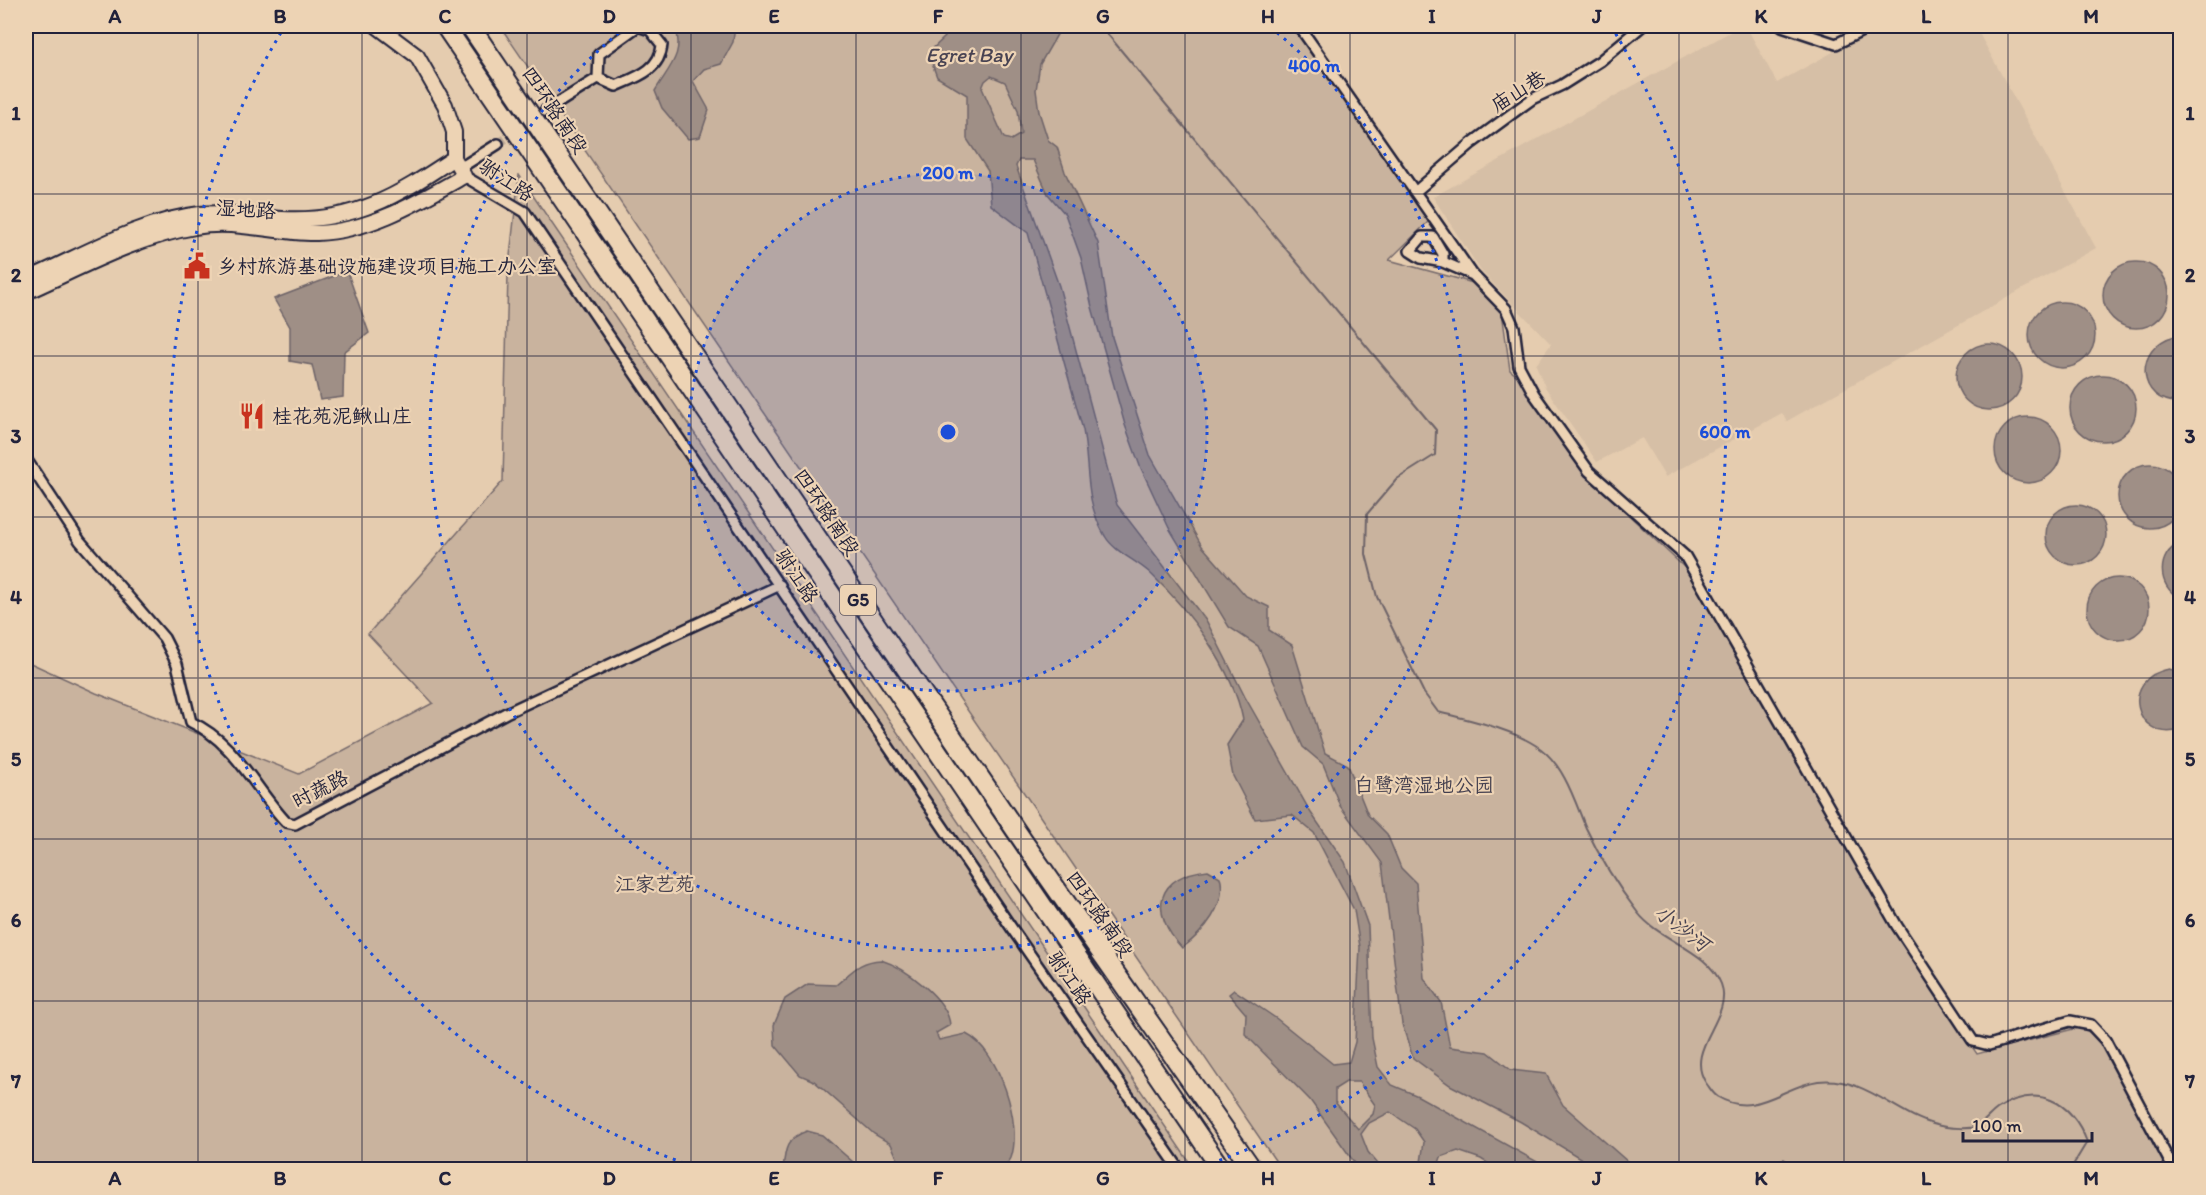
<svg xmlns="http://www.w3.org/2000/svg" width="2206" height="1195" font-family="Itim,'LXGW WenKai TC',sans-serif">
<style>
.built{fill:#d6bfa6}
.green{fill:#c9b39e;stroke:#766a6c;stroke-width:1.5}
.water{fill:#9f8f86;stroke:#6d6368;stroke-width:1.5;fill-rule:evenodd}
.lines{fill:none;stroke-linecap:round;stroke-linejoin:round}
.stream{stroke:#6d6368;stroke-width:2}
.street-tunnel{stroke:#beaa98;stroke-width:9;stroke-dasharray:9 4.5;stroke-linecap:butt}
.street-casing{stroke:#22223b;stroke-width:14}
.secondary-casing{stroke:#22223b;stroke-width:18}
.highway-casing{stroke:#22223b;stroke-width:22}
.street{stroke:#edd3b4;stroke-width:9}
.secondary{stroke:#edd3b4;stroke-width:14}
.highway{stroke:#edd3b4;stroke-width:18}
.grid{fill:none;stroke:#22223b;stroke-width:1.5;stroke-opacity:0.55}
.ring{fill:none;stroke:#1d4ed8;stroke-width:3;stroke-dasharray:3 6}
.labels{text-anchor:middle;stroke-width:4.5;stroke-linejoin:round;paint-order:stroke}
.shield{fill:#edd3b4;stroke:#5f575f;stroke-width:1.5}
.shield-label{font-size:18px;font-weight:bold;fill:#22223b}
.street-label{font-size:20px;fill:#22223b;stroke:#edd3b4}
.poi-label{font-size:20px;fill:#22223b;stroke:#edd3b4;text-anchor:start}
.park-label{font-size:20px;fill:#433f4f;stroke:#edd3b4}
.water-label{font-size:21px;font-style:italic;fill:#484352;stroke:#edd3b4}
.centre{fill:#1d4ed8;stroke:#edd3b4;stroke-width:3}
.ring-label{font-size:18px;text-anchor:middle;font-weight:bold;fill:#1d4ed8;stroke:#edd3b4;stroke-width:4.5;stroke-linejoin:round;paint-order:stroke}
.neatline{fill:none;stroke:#22223b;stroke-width:2}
.grid-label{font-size:20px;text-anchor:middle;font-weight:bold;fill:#22223b}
</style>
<rect width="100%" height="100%" fill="#e5ccaf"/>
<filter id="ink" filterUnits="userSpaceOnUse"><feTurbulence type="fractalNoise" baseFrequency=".0167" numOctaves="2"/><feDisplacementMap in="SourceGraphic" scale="12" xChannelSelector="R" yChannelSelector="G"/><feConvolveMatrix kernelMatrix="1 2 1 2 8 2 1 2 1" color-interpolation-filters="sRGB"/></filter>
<g filter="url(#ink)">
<!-- built -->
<path class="built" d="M1741 26H1746L1777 83 1880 26H1975L2096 248 1787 421 1782 413 1665 477 1642 438 1597 462 1545 387 1536 365 1551 344 1481 271 1433 197Z"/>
<!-- green -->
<path class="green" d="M500 26H1300L1430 220 1389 260 1473 283 1502 312 1510 370 1523 381 1584 473 1685 568 1893 929 1977 1054 2081 1027 2101 1039 2169 1169H1281Z
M519 175 1194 1169 26 1170V661L96 693 299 774 433 703 368 634 503 481 508 274Z"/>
<!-- water -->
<path class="water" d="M675 26H735L733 42 721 64 704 69 693 81 709 110 700 137 688 139 662 108 655 91C669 67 685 54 675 26Z
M940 26H1062L1040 64 1036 90 1039 112 1048 140 1057 147 1065 172 1098 243 1112 337 1150 455 1202 546 1246 596 1269 607V630L1292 645 1325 753 1348 765 1368 815 1387 834 1401 868 1416 883 1424 978 1441 1002 1450 1047 1488 1052 1511 1070 1546 1074 1563 1105 1636 1169 1682 1165 1726 1168 1784 1159 1800 1169H1598L1521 1122 1450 1085 1413 1058 1402 1024 1382 863 1340 806 1323 764 1303 747 1258 646 1229 627 1169 528 1140 466 1125 425 1092 307 1081 258 1065 214 1048 194 1033 160H1019L1016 166 1059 286 1117 505 1207 622 1245 697 1311 813 1345 862 1368 926 1372 1038 1378 1067 1392 1085 1418 1096 1550 1169H1497L1481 1159 1458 1151 1441 1157 1437 1169H1420L1424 1142 1415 1129 1390 1112 1369 1123 1361 1134 1368 1152 1382 1169H1359L1310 1100 1245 1034 1246 1014 1229 994 1234 990 1277 1019 1333 1064 1349 1062 1355 1042 1360 947 1354 910 1314 833 1292 815 1255 819 1233 776 1227 745 1243 720C1233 668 1189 610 1151 574 1138 561 1114 552 1105 536 1084 501 1090 468 1083 430L1028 233 991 205 988 171 967 139V95L937 77 928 53 945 37ZM991 76 1005 82 1018 110 1021 134 1011 140 1004 138 982 88 985 81ZM1346 1082H1359L1375 1105 1373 1114 1358 1129 1335 1102V1089Z
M2103 295a33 33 0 1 1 66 0a33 33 0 1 1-66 0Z
M347 271 369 333 344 352 343 397 320 400 312 365 290 361V327L274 299Z
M2029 335a33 33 0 1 1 66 0a33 33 0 1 1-66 0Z
M2175 336 2180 337V402C2137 404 2132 347 2175 336Z
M1956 377a33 33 0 1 1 66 0a33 33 0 1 1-66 0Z
M2070 408a33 33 0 1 1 66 0a33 33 0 1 1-66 0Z
M1995 450a33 33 0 1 1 66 0a33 33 0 1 1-66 0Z
M2118 496a32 32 0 1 1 64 0a32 32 0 1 1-64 0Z
M2046 535a30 30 0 1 1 60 0a30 30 0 1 1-60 0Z
M2180 543V598C2157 587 2156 554 2180 543Z
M2087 609a31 31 0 1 1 62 0a31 31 0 1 1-62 0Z
M2169 669 2180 672V730C2135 743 2118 678 2169 669Z
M1208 870 1220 877C1228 904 1203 933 1182 948 1148 911 1156 876 1208 870Z
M881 960C904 967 948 999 950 1025L936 1033 939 1040 966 1034C999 1050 1023 1124 1011 1158 1009 1162 1005 1166 1003 1169H897L899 1162 891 1144 874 1134 814 1081 800 1075 775 1045 774 1025 785 999 808 984 836 985C852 972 859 961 881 960Z
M807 1131 822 1135 861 1169H783C785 1149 786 1138 807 1131Z"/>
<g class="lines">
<!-- stream -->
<path class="stream" d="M1107 26 1105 31 1436 430 1435 455 1397 479 1367 514 1366 554 1377 597 1424 693 1438 712C1470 720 1514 729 1541 749 1565 767 1575 802 1586 828 1600 858 1618 887 1638 913 1660 941 1708 950 1721 984 1734 1017 1683 1049 1706 1083 1710 1088 1713 1094 1718 1097 1755 1119 1783 1086 1818 1081 1868 1075 1901 1121 1946 1127 1953 1128 1968 1129 1975 1127 1983 1124 1990 1114 1997 1109 2037 1083 2071 1100 2087 1142L2070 1170"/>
<!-- street-tunnel -->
<path class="street-tunnel" d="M498 144 535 118"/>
<!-- street casing -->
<g class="street-casing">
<path id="street" d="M1299 26 1473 275 1506 309 1514 327 1519 366 1534 394 1589 471 1685 556 1897 926 1973 1041 1989 1045 2070 1021 2091 1025 2105 1040 2174 1170
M1782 26 1836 44 1872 26
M545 111 598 78 616 86C637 77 660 70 662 45L650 30 638 26 599 54 598 78
M460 168 498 144
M464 176 525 212 1015 933 1180 1170
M1415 192 1472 143 1532 99 1562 85 1600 61 1642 26
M1443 262V254L1433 237H1422L1410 251 1421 258 1443 262 1473 275
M26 459 80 541 164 638 177 664 191 722C235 742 255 789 286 822L295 824 506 713 780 585"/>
</g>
<!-- secondary casing -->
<g class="secondary-casing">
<path id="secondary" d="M26 280C82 256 139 221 200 214 226 211 255 217 282 219 354 223 397 196 454 158
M26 292C80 268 136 237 195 227 235 219 277 234 317 233 371 231 418 202 464 176L454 158V132L445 105 417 56 377 26"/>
</g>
<!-- highway casing -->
<g class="highway-casing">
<path id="highway" d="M445 26 1222 1170
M470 26 1023 841 1253 1170"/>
</g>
<!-- street -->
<use href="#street" class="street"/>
<!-- secondary -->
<use href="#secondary" class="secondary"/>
<!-- highway -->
<use href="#highway" class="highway"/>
</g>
</g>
<!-- grid -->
<path class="grid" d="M198 26V1170M362 26V1170M527 26V1170M691 26V1170M856 26V1170M1021 26V1170M1185 26V1170M1350 26V1170M1515 26V1170M1679 26V1170M1844 26V1170M2008 26V1170M26 194H2180M26 356H2180M26 517H2180M26 678H2180M26 839H2180M26 1001H2180"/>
<!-- distance rings -->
<circle cx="948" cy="432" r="259" fill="#1d4ed8" fill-opacity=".12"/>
<g class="ring">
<circle cx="948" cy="432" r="259"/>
<path d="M1270 27A518 518 0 1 1 626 27"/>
<path d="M701 1169A777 777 0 0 1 285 26M1611 26A777 777 0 0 1 1195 1169"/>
</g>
<!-- icons -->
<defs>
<g id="civic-bare" transform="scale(2.07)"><path d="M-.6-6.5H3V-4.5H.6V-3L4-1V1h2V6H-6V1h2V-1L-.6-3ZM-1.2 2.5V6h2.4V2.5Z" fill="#c8321e" stroke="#edd3b4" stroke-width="2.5" paint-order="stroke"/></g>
<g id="restaurant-bare" transform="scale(2.07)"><path d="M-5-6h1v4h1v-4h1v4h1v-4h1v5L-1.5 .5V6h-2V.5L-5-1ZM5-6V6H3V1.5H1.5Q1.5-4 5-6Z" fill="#c8321e" stroke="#edd3b4" stroke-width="2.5" paint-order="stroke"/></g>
</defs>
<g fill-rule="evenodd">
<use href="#civic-bare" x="197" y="266"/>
<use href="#restaurant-bare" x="252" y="416"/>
</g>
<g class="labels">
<!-- shield labels -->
<rect class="shield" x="840" y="585" width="36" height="30" rx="4.5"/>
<g class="shield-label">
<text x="858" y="606">G5</text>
</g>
<!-- street labels -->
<g class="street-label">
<text transform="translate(1518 91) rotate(-32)" y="7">庙山巷</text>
<text transform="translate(555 110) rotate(56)" y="7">四环路南段</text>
<text transform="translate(507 180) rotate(33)" y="7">驸江路</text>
<text transform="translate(246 209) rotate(4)" y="7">湿地路</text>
<text transform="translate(827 512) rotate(56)" y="7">四环路南段</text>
<text transform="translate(797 576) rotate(56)" y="7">驸江路</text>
<text transform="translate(320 789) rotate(-27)" y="7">时蔬路</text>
<text transform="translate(1100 914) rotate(55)" y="7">四环路南段</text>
<text transform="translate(1070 978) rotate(55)" y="7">驸江路</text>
</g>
<!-- poi labels -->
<g class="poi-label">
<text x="217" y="273">乡村旅游基础设施建设项目施工办公室</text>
<text x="272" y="423">桂花苑泥鳅山庄</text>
</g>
<!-- park labels -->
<g class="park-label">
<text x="1424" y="792">白鹭湾湿地公园</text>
<text x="655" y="891">江家艺苑</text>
</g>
<!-- water labels -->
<g class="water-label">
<text x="969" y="62">Egret Bay</text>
<text transform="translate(1682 928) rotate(37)" y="7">小沙河</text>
</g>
</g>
<circle cx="948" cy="432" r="9" class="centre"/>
<g class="ring-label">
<text x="1314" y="72">400 m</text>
<text x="948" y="179">200 m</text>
<text x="1725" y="438">600 m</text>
</g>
<!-- margin -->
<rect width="2206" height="1195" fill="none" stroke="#edd3b4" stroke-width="66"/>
<!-- scale -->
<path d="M1963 1132v9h129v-9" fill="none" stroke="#22223b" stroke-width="3"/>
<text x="1972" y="1132" font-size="18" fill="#22223b" stroke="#edd3b4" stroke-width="4.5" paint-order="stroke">100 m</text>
<rect x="33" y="33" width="2140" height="1129" class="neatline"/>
<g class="grid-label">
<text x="115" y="23">A</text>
<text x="280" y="23">B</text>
<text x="445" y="23">C</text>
<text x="609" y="23">D</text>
<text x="774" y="23">E</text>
<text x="938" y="23">F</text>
<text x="1103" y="23">G</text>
<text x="1268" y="23">H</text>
<text x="1432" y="23">I</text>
<text x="1597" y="23">J</text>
<text x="1761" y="23">K</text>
<text x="1926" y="23">L</text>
<text x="2091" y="23">M</text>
<text x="16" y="120">1</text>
<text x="2190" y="120">1</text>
<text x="16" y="282">2</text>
<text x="2190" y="282">2</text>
<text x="16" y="443">3</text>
<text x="2190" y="443">3</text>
<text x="16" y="604">4</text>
<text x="2190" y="604">4</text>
<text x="16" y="766">5</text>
<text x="2190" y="766">5</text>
<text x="16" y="927">6</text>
<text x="2190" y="927">6</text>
<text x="16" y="1088">7</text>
<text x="2190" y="1088">7</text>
<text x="115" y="1185">A</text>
<text x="280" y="1185">B</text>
<text x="445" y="1185">C</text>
<text x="609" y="1185">D</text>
<text x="774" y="1185">E</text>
<text x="938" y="1185">F</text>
<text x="1103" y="1185">G</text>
<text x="1268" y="1185">H</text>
<text x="1432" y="1185">I</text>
<text x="1597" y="1185">J</text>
<text x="1761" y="1185">K</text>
<text x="1926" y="1185">L</text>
<text x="2091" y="1185">M</text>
</g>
</svg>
